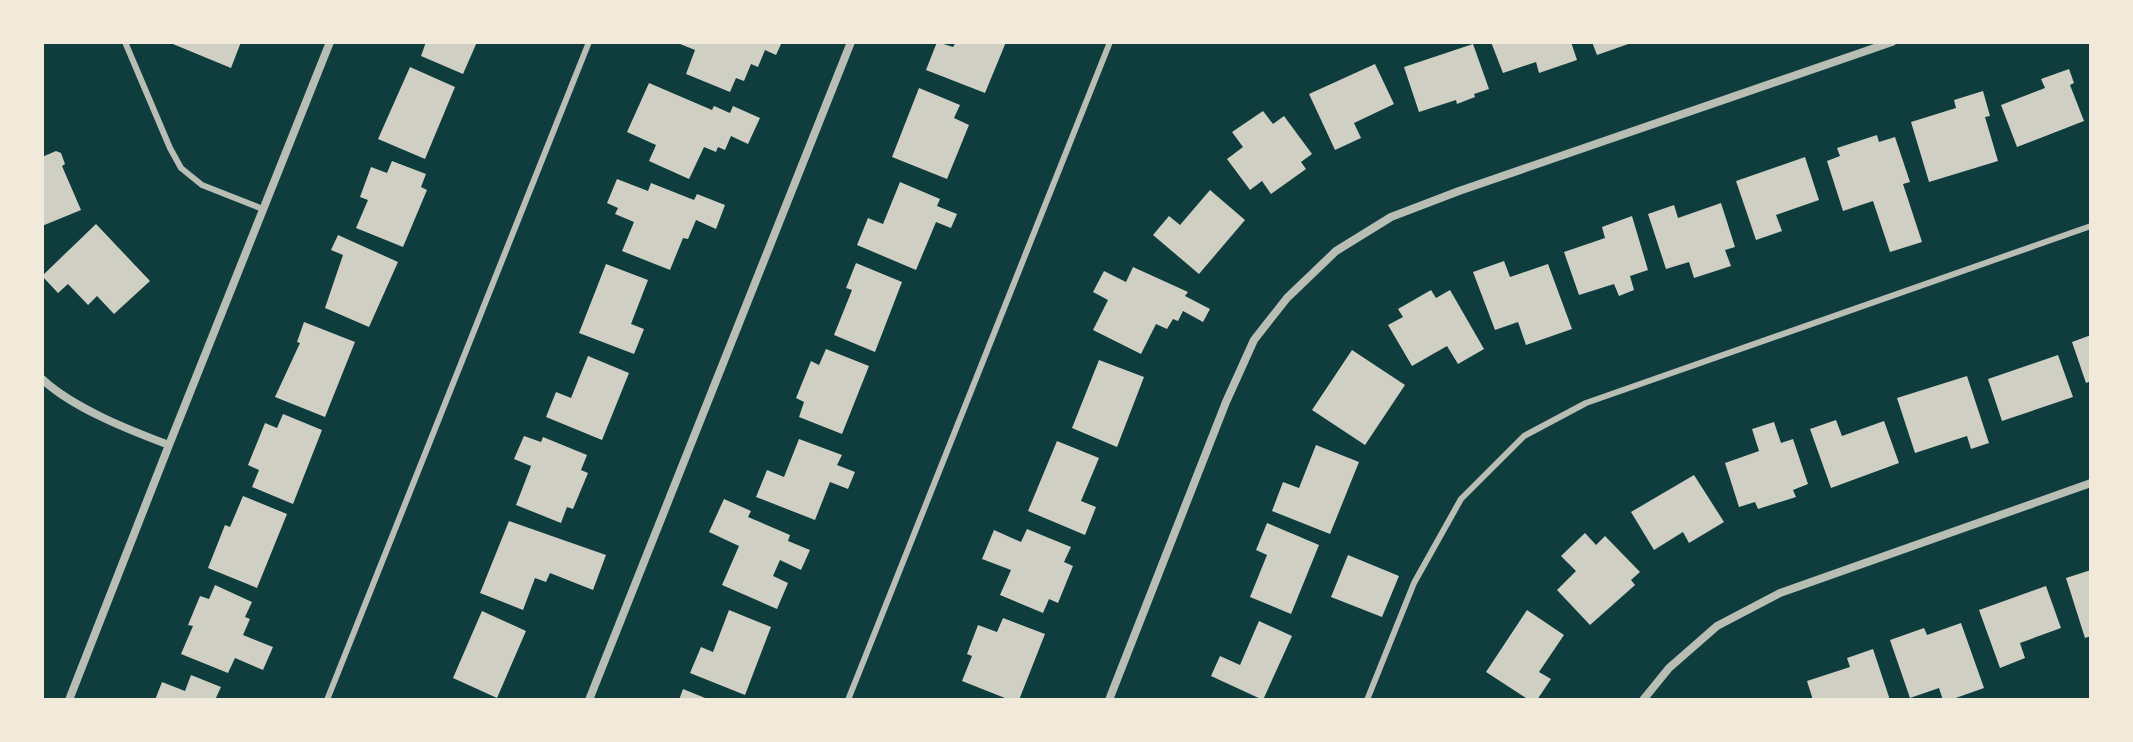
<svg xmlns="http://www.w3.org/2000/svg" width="2133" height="742" font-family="'PT Sans',sans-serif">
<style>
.building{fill:#cfcfc3}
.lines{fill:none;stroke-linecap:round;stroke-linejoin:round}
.service{stroke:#b8beb3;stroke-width:6}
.minor{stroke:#b8beb3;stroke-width:8}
</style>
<rect width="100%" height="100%" fill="#0f3d3e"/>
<!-- building -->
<path class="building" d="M168 42H241L231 68Z
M426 42H477L463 74 421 56Z
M675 42H782L776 55 765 50 758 67 751 64 744 81 736 78 730 92 686 74 695 50Z
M937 42 953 47 956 42H1006L985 93 926 70Z
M1491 42H1571L1577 60 1539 73 1536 62 1503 73Z
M1592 42H1634L1597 55Z
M1473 44 1489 89 1474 94 1475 97 1457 104 1456 100 1419 112 1404 67Z
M1375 64 1394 104 1354 123 1361 138 1335 150 1309 94Z
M410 67 455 87 425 159 378 139Z
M2069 69 2074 83 2070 85 2084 121 2017 147 2001 105 2045 88 2041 79Z
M649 83 712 110 714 106 730 113 733 106 760 118 748 144 731 136 725 150 718 147 716 152 704 147 689 179 649 161 656 145 627 132Z
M919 88 960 105 954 118 969 125 947 179 892 157Z
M1983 91 1990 116 1985 117 1998 161 1929 182 1911 122 1956 108 1954 100Z
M1263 111 1273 124 1284 116 1312 154 1301 162 1306 169 1271 194 1262 181 1250 190 1227 159 1243 147 1232 132Z
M1877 135 1879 142 1895 137 1910 182 1903 184 1922 242 1890 252 1873 201 1843 211 1827 161 1840 156 1837 148Z
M56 151 61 153 65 164 62 166 81 210 42 226V157Z
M1805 157 1819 200 1776 215 1782 231 1756 240 1736 181Z
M392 161 426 174 421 187 427 190 403 247 356 228 368 200 360 197 371 167 387 173Z
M617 179 648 191 651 183 694 200 697 194 725 205 716 229 696 220 688 239 683 238 670 270 622 251 634 222 615 214 618 208 607 203Z
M900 182 940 199 937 206 957 214 951 228 936 222 916 270 857 245 868 218 883 224Z
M1210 190 1245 220 1199 274 1153 235 1169 216 1180 225Z
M1721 203 1735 247 1725 250 1731 266 1694 278 1689 262 1666 269 1648 214 1674 205 1678 218Z
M1632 216 1648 270 1630 276 1634 290 1619 296 1614 284 1579 295 1564 252 1605 238 1602 227Z
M96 224 150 281 114 314 97 296 88 305 68 284 58 293 42 276Z
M338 235 398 262 369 327 325 308 343 255 331 250Z
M1504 261 1510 277 1548 264 1572 329 1526 345 1518 322 1495 330 1473 272Z
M856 263 902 282 875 352 834 335 852 290 846 288Z
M606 264 648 280 631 324 644 329 634 354 579 333Z
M1133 267 1188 292 1185 296 1210 309 1203 322 1183 311 1178 321 1173 319 1167 329 1156 324 1141 354 1093 330 1108 300 1093 292 1104 271 1126 282Z
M1431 290 1436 298 1450 290 1484 349 1458 364 1447 346 1412 366 1388 325 1403 317 1398 309Z
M304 322 355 342 325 417 275 397 300 343 297 342Z
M2091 335V381L2086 383 2072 342Z
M826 349 869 366 842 434 799 417 804 402 796 398 811 361 819 365Z
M1352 350 1405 385 1365 445 1312 410Z
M2058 355 2073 397 2002 421 1988 379Z
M588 356 629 373 602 440 546 417 556 392 571 398Z
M1099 360 1144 377 1117 447 1072 428Z
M1967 376 1989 443 1971 449 1967 436 1915 453 1897 398Z
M283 414 322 430 293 504 252 487 259 470 248 465 265 423 277 428Z
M1836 420 1842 436 1884 421 1899 463 1831 488 1810 429Z
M1774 422 1781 443 1793 439 1808 484 1793 490 1796 497 1758 509 1755 502 1739 507 1725 463 1759 451 1752 429Z
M524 436 541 442 543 437 587 455 581 470 588 473 573 509 567 507 561 523 516 505 531 466 514 459Z
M799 439 842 455 837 465 855 472 848 489 830 482 815 520 756 497 767 470 784 477Z
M1057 441 1099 458 1081 501 1096 507 1085 535 1028 511Z
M1316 445 1359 462 1330 534 1272 511 1283 482 1299 488Z
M1694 475 1724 522 1689 543 1683 532 1654 550 1631 512Z
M243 496 287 514 257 588 208 568 225 525 230 527Z
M724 499 751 511 748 517 790 535 788 541 810 550 801 570 780 560 773 576 788 583 777 609 722 585 739 546 709 532Z
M509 521 606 555 593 590 550 573 546 582 535 578 523 610 480 593Z
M1267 523 1319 545 1291 614 1250 597 1267 555 1256 550Z
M1027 529 1071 547 1064 562 1073 566 1058 603 1049 599 1043 613 1000 595 1011 570 982 559 994 530 1021 542Z
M1585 533 1596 545 1605 536 1640 572 1631 580 1635 585 1590 625 1557 590 1576 571 1561 556Z
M1348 555 1399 576 1382 617 1331 597Z
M2091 570V636L2085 638 2066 578Z
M215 585 252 602 245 617 250 619 243 635 273 647 263 670 235 658 228 673 181 654 193 626 188 625 200 596 209 599Z
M2046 586 2061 628 2020 643 2025 658 2000 668 1979 610Z
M729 610 771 627 745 695 690 673 701 647 713 652Z
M1527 610 1564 635 1539 672 1551 679 1537 700H1529L1486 672Z
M482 611 526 631 497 698 453 678Z
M1003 618 1045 634 1019 700H1010L962 681 972 656 967 654 978 625 997 632Z
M1259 621 1292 636 1263 700 1211 676 1220 656 1240 665Z
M1961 623 1984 688 1950 700H1943L1939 688 1910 698 1890 640 1924 628 1927 635Z
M1873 649 1890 700H1813L1807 681 1850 667 1847 658Z
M191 675 221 687 215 700H155L162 682 185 691Z
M683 689 710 700H679Z"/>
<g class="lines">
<!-- service -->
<path class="service" d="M125 42 170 148 181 168 202 185 263 209
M327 700 589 42
M848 700 1110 42
M1367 700 1414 583 1461 499 1524 436 1586 403 2091 226"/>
<!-- minor -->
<path class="minor" d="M42 379C73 408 129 430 169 445
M69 700 169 445 330 42
M589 700 851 42
M1109 700 1226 402 1254 340 1287 298 1336 251 1391 217 1459 191 1892 42
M1643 700 1669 668 1717 626 1780 593 2091 483"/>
</g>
<!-- border -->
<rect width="2133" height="742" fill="none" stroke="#f1e9da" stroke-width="88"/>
</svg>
